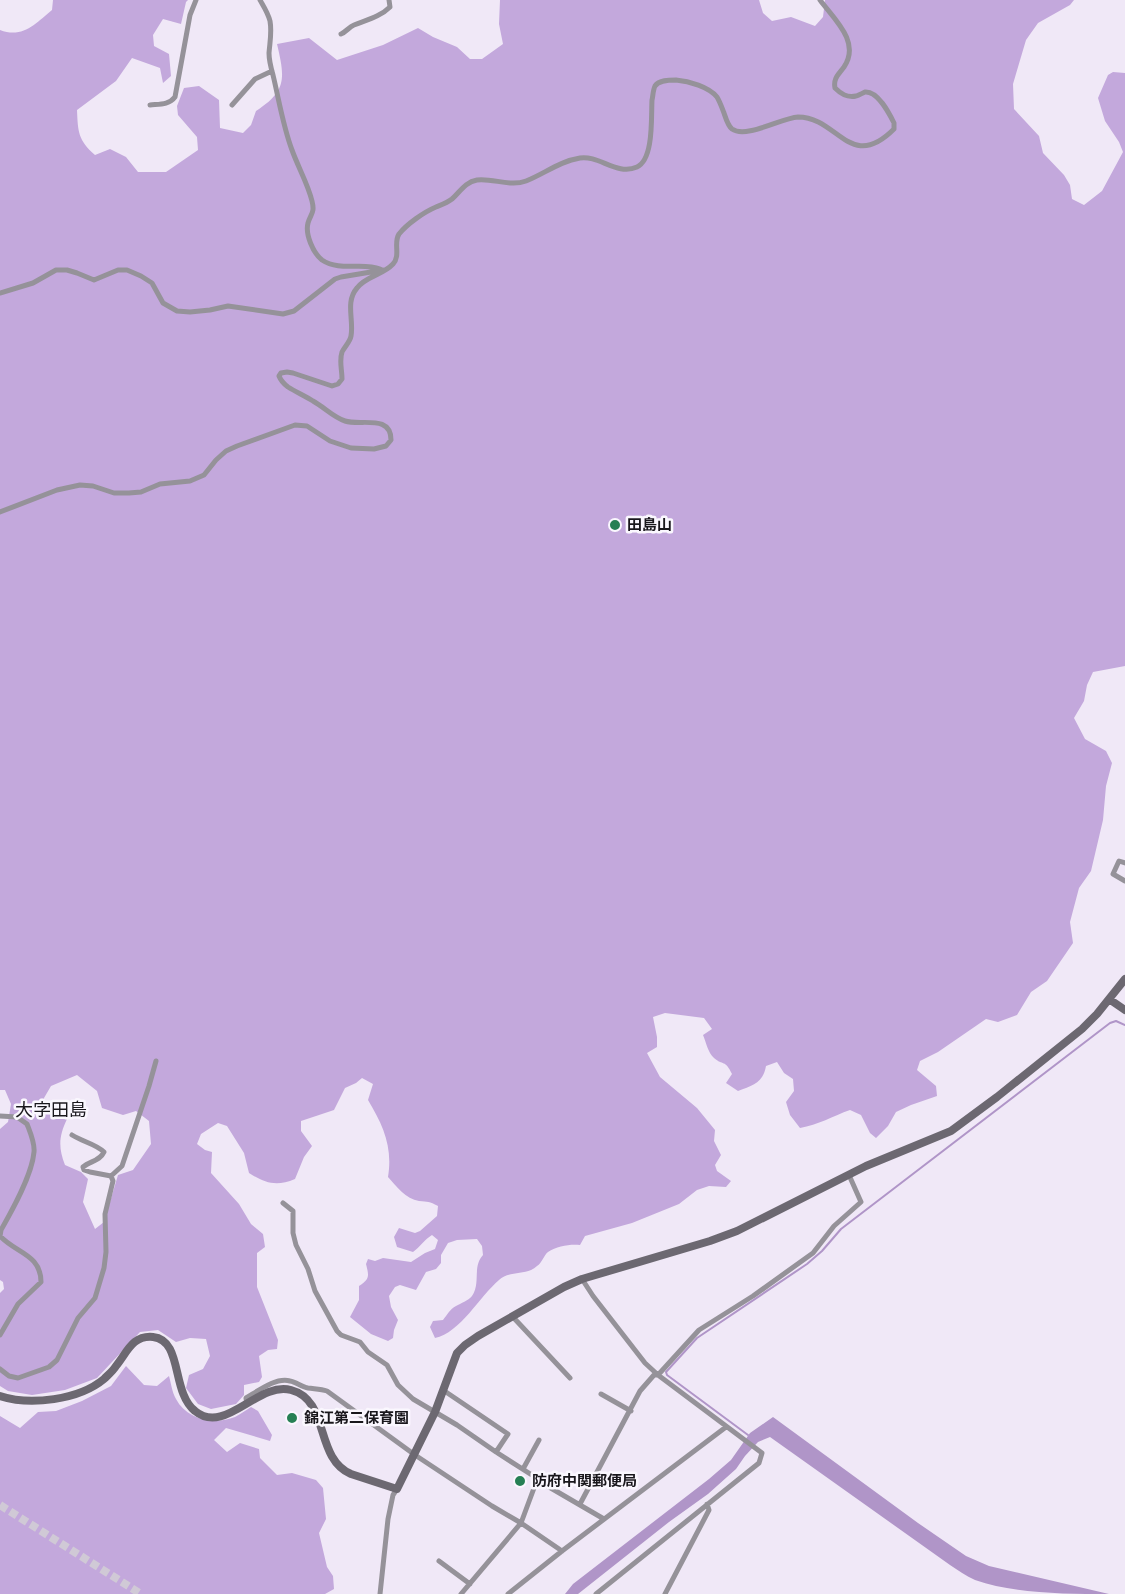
<svg xmlns="http://www.w3.org/2000/svg" width="1125" height="1594" font-family="'Crimson Pro','Noto Sans JP',serif">
<style>
.forest{fill:#c3a8dc;fill-rule:evenodd}
.water{fill:#b095c8}
.lines{fill:none;stroke-linecap:round;stroke-linejoin:round}
.stream{stroke:#b095c8;stroke-width:2}
.primary-tunnel{stroke:#d0c9d6;stroke-width:8;stroke-dasharray:8 4;stroke-linecap:butt}
.street{stroke:#959299;stroke-width:5}
.secondary{stroke:#6c6871;stroke-width:8}
.poi-dot{fill:#267f54;stroke:#faf7fe;stroke-width:2}
.labels{text-anchor:middle;stroke-width:5;stroke-linejoin:round;paint-order:stroke}
.poi-label{font-size:15px;font-weight:bold;fill:#19171c;stroke:#faf7fe;text-anchor:start}
.quarter-label{font-size:18px;fill:#19171c;stroke:#faf7fe}
</style>
<rect width="100%" height="100%" fill="#f0e8f7"/>
<!-- forest -->
<path class="forest" d="M53 0H188L186 2 181 24 163 19 153 35 154 46 169 54 171 76 163 83 160 68 132 58 116 81 77 110C78 132 78 140 95 155L110 149 126 157 138 172H166L198 150 197 137 178 115 177 106 184 88 199 86 219 100 220 128 243 133 251 125 256 111C287 91 285 78 277 44L309 38 337 60 383 45 418 28 433 37 457 47 470 59H482L503 44 499 24 500 0H759L763 13 772 21 791 17 815 26 823 17 825 0H1074L1070 5 1038 23 1026 40 1013 84 1014 109 1039 136 1043 153 1064 175 1070 185 1072 199 1084 205 1102 191 1123 152 1119 142 1105 121 1098 98 1108 75 1113 72 1125 73V666L1093 672 1087 685 1084 701 1074 718 1085 739 1106 751 1112 763 1106 786 1103 820 1091 871 1079 888 1070 922 1073 943 1047 981 1031 992 1017 1015 998 1022 986 1019 938 1052 920 1061 917 1070 936 1086 937 1096 911 1105 896 1112 888 1126 876 1138 870 1133 861 1115 850 1110C833 1116 818 1125 800 1128L790 1115 786 1102 794 1091 793 1079 784 1073 777 1062 766 1066C763 1083 753 1085 738 1091L726 1083 732 1074C725 1059 723 1066 714 1058 708 1053 706 1042 703 1035L712 1029 704 1018 665 1013 653 1017 657 1037V1047L647 1053 660 1077 697 1108 715 1130 714 1141 721 1155 715 1165 717 1171 731 1181 726 1187 709 1186 697 1190 679 1204 632 1223 585 1236 580 1245C570 1244 557 1246 548 1252 544 1255 542 1263 537 1266 527 1276 509 1270 499 1280 480 1296 460 1333 435 1338L430 1327 433 1321 443 1320C447 1315 450 1309 456 1306 461 1303 468 1301 472 1296 481 1283 472 1267 483 1255L482 1246 477 1239 457 1240 448 1243 441 1255V1263L436 1269 426 1272 416 1290 400 1285 395 1287 389 1296 391 1307 398 1320 394 1330 393 1338 388 1341 371 1334 350 1317 359 1300V1286C370 1279 369 1276 366 1264L368 1259 375 1261 383 1258 411 1262 425 1253 435 1249 438 1240 432 1235C424 1240 420 1247 413 1252L397 1247 394 1237 399 1228 415 1233 420 1231 437 1216 438 1206C429 1201 428 1202 419 1201 406 1199 396 1186 388 1177 393 1147 383 1125 368 1100L373 1084 362 1078 356 1083 345 1088 334 1110 301 1121V1131L312 1146 304 1157 295 1179C276 1187 265 1183 249 1173L244 1153 227 1126 218 1123 201 1134 197 1144 205 1150 212 1152 211 1173 239 1204 251 1224 263 1234 265 1247 257 1253V1287L278 1340 277 1349 268 1350 259 1356 262 1377 259 1382 244 1385V1395L236 1404 211 1409 198 1404 186 1388 189 1375 203 1369 210 1356 206 1339 190 1338 176 1342 158 1330 140 1332 97 1378 65 1390 32 1395 8 1391 0 1386V1293L4 1289 3 1282 0 1280V1129L8 1122 11 1104 5 1090H0V30C23 39 36 23 52 10ZM77 1075 97 1091 102 1108 123 1115 136 1111 149 1121 151 1144 133 1170 118 1175 104 1222 95 1229 83 1202 88 1179 81 1172 65 1165C58 1147 59 1136 67 1119L63 1112 45 1105 44 1098 51 1086Z
M126 1366 144 1385 157 1386 169 1376C171 1383 172 1392 176 1399 187 1420 214 1425 235 1417 241 1414 246 1410 251 1407L258 1411 272 1435 270 1441 226 1428 214 1440 227 1452 240 1443 259 1449 260 1458 277 1475 292 1473 316 1480 323 1488 326 1519 319 1533 327 1567 333 1576 334 1589 325 1594H0V1416L20 1428 38 1412 56 1411 82 1401 111 1386Z"/>
<!-- water -->
<path class="water" d="M773 1417 918 1523 966 1556 989 1566 1109 1594C1065 1594 1016 1594 975 1580 966 1576 958 1570 950 1565L770 1437 758 1442 745 1456 736 1469 708 1494 669 1522 578 1594H565L573 1584 709 1479 731 1460 750 1433Z"/>
<g class="lines">
<!-- stream -->
<path class="stream" d="M748 1435 667 1375 666 1372 697 1338 807 1264 822 1251 841 1229 1110 1023 1116 1021 1125 1025"/>
<!-- primary-tunnel -->
<path class="primary-tunnel" d="M0 1505 141 1594"/>
<!-- street -->
<path class="street" d="M260 0C264 7 268 13 270 21 272 32 270 41 269 53 269 60 271 68 273 75 279 100 283 126 292 150 298 167 308 184 312 201 315 213 311 213 308 223 305 234 313 253 322 260 340 272 363 262 380 269
M341 34C346 32 349 27 354 25 366 20 380 17 390 7L389 0
M150 105C159 104 169 105 175 97L190 15 196 0
M232 105 255 79 272 71
M0 293 33 283 56 270H67L77 273 94 280 118 270H127L141 276 152 283 163 303 177 311 190 312 210 310 228 306 283 314 294 311 335 279 341 277 383 270
M0 512 57 490 80 485 93 486 114 493H129L141 492 160 484 190 481 204 475 216 460 226 451 237 446 295 425 307 426 330 441 351 448 374 449 386 446 391 440C391 414 361 426 345 421 333 417 324 407 313 401 305 396 296 392 288 387 284 384 281 381 279 376L281 373 287 372 293 373 332 386 338 384 342 379C342 369 339 361 342 352 345 346 350 342 351 336 354 320 345 302 357 288 366 276 383 275 393 264 401 255 393 243 399 234 407 224 424 212 436 207 441 205 447 203 452 199 460 192 465 182 477 180 493 178 510 187 526 181 544 174 560 161 580 158 599 155 617 176 637 167 654 159 651 117 652 100 653 96 653 90 655 86 659 80 669 80 676 80 689 81 709 87 717 97 720 102 722 108 724 113 726 119 728 126 732 129 746 139 781 118 798 117 838 117 850 173 894 129V123C889 113 878 91 865 92 865 92 857 96 856 96 847 98 841 94 835 88 833 78 839 74 844 67 861 42 834 19 820 0
M1125 863 1119 861 1113 874 1125 881
M0 1116 17 1117 27 1124C30 1132 35 1143 34 1152 32 1175 13 1209 1 1230L0 1236C15 1253 41 1254 41 1282L18 1304 0 1335
M72 1135C83 1142 96 1144 104 1152 100 1161 90 1161 83 1167L84 1170 90 1172 111 1176 122 1166 149 1086 156 1061
M283 1203 293 1211V1233L296 1245 308 1269 315 1291 337 1331 341 1335 360 1342 368 1352 387 1365 398 1385 413 1399 457 1425 496 1452 535 1477 537 1480 604 1519
M582 1279 593 1296 645 1363 658 1375 762 1453 759 1463 596 1594
M512 1316 570 1378
M0 1369 9 1376 18 1378 49 1367 57 1360 78 1318 95 1298 104 1268 106 1252 105 1214 113 1181 111 1176
M443 1390 508 1434 496 1452
M601 1394 631 1411
M247 1404 246 1398C258 1391 276 1377 290 1381 296 1382 302 1387 308 1388 315 1389 321 1389 327 1391L415 1455 492 1506 521 1523 562 1551
M523 1469 539 1440
M580 1504 640 1391 654 1375H658L699 1330 753 1296 813 1253 834 1226 861 1202 849 1175
M439 1561 470 1584
M380 1594 388 1519 393 1495 397 1489
M461 1594 521 1523 537 1480
M508 1594 562 1551 726 1427
M665 1594 709 1510 707 1504"/>
<!-- secondary -->
<path class="secondary" d="M1109 999 1125 1010
M0 1396C30 1406 79 1400 104 1379 108 1375 113 1371 116 1366 127 1353 132 1335 153 1337 183 1340 171 1392 195 1411 225 1436 258 1381 291 1390 330 1400 314 1458 351 1474L397 1489 435 1412 457 1353 465 1345 478 1336 564 1287 582 1279 710 1241 737 1231 866 1166 951 1131 997 1097 1082 1029 1097 1014 1125 979"/>
</g>
<!-- markers -->
<g class="poi-dot">
<circle cx="615" cy="525" r="6"/>
<circle cx="292" cy="1418" r="6"/>
<circle cx="520" cy="1481" r="6"/>
</g>
<g class="labels">
<!-- poi labels -->
<g class="poi-label">
<text x="627" y="530">田島山</text>
<text x="304" y="1423">錦江第二保育園</text>
<text x="532" y="1486">防府中関郵便局</text>
</g>
<!-- quarter labels -->
<g class="quarter-label">
<text x="51" y="1116">大字田島</text>
</g>
</g>
</svg>
